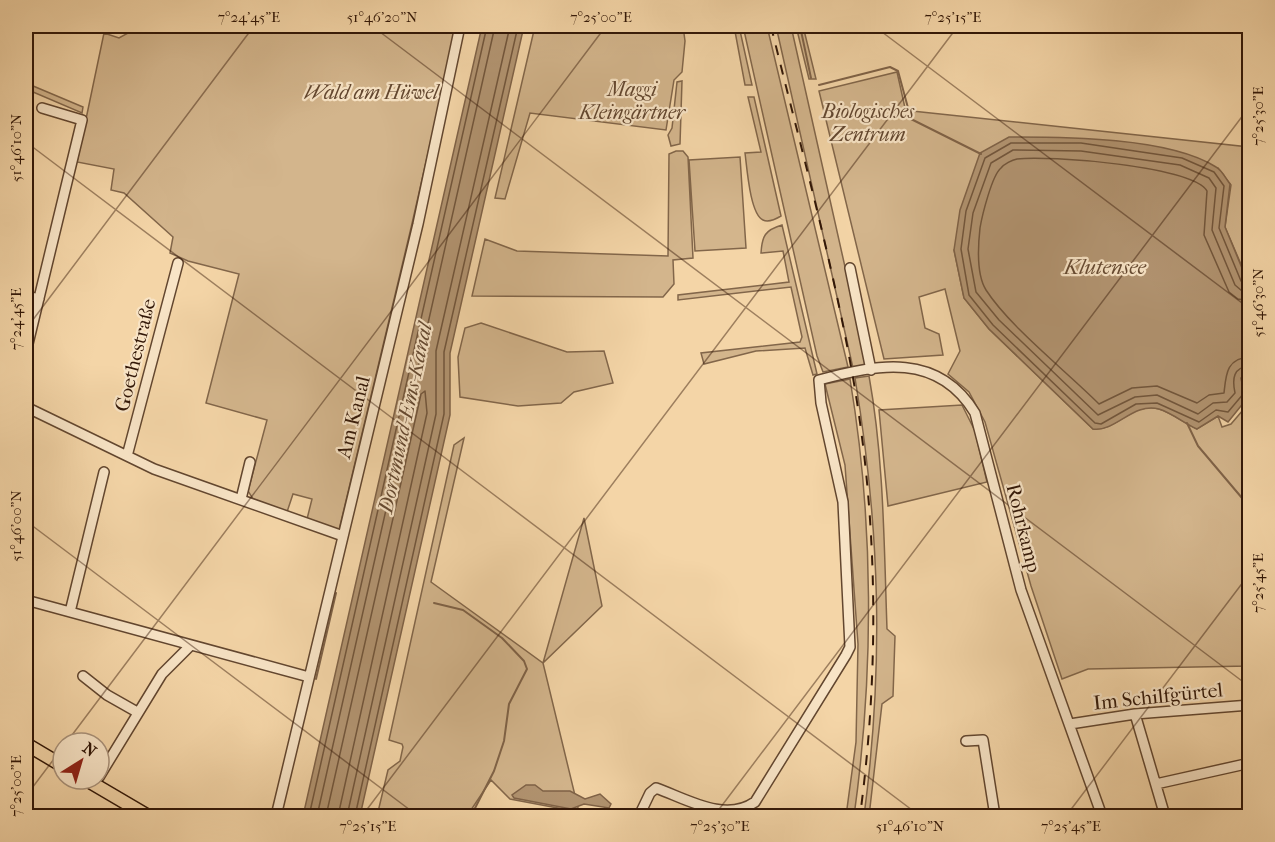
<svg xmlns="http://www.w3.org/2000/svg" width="1275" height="842" font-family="'IM FELL French Canon',serif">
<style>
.green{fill:#d3b58c;stroke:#82664a;stroke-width:1.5}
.water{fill:#b29471;stroke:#7f6247;stroke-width:1.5}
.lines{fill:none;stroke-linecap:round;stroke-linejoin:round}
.shore{stroke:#72563c;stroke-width:1.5}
.stream{stroke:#7f6247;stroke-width:2}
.minor-casing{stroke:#62462f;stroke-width:12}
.major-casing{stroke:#321707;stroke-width:15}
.minor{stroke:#f8e4c6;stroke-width:9}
.major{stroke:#f4d5a7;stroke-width:12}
.rail{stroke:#321707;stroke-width:2;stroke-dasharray:10 10;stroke-linecap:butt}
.ticks{fill:none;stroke:#321707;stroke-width:1.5;stroke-opacity:0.45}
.labels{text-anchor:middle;stroke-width:4.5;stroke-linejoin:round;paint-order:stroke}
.park-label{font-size:20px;font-style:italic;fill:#62462f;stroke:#f8e4c6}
.street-label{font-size:20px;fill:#321707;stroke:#f8e4c6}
.water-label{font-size:21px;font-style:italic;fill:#654931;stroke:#f8e4c6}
.neatline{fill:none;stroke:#321707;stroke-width:2}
.ticks-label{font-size:15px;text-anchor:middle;fill:#321707}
</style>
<rect width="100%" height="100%" fill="#f4d5a7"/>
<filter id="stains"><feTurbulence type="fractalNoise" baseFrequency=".00333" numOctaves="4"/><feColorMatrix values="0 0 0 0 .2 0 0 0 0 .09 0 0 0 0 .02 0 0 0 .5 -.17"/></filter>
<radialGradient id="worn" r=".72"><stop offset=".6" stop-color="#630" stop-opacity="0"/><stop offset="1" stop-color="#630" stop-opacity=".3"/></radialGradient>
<!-- green -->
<path class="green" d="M154 26H457L411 228 339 530 307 519 312 499 293 494 287 512 253 499 248 491 267 420 206 403 239 274 188 261 170 253 173 237 124 193 111 190 114 169 77 162 104 33 119 38 139 27 151 30Z
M535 26H683L685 41 682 72 674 80 666 130 530 113 505 199 495 198Z
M734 26H739L752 85H745Z
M743 26H767L848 367 823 372 817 356Z
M776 26H791L867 365 853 368Z
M796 26H803L816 79H809Z
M897 72 905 108 912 111 1249 147V172L1244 183 1249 175V283L1225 227 1231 185 1218 168 954 250 964 298 989 329 1093 429C1116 432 1133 401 1159 409 1172 413 1184 423 1197 429L1218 416 1222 427 1231 424 1249 403V666L1088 669 1062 679 1031 586 985 422 969 392 948 374 960 351 945 289 919 297 925 328 939 334 943 355 884 359 819 91Z
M682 81 680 144 671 146 668 135 672 128 677 82Z
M26 83 83 107 82 113 26 89Z
M748 97H754L781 216C776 219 769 223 763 220 750 214 747 168 745 153L761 152Z
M676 151H683L688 157 693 258 673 260 674 284 663 297 472 296 485 239 517 251 668 256 669 154Z
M740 157 746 248 695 251 689 160Z
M782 225 817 374 813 375 805 348 756 351 704 364 701 353 800 342 802 337 791 287 678 300V295L789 282 783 251 761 253C762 236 765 230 782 225Z
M481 323 567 352 604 351 613 383 574 392 561 403 518 406 460 397 458 357 465 328Z
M869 376C884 459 884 545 887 629L895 636 893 696 882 704 869 816H864C884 665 880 529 855 378Z
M850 379C874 522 874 673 854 816H846L856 742 858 644 845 465 825 384Z
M962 405 975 431 987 482 888 506 879 410Z
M464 438 431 582 543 663 584 518 602 606 543 663 579 812 510 799 491 780 467 816H377L388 770 400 761 403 747 402 744 389 740 454 445Z"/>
<!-- water -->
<path class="water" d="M482 26H524L450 353V415L360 816H303Z
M1009 137C1065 137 1169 137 1216 167 1222 170 1226 179 1230 184L1225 227 1249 285 1250 377 1246 381 1249 396 1228 422 1218 416 1197 429C1184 423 1172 413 1159 409 1133 402 1116 432 1093 429L989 329 964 298 954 250 960 210 980 153Z
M526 785H535L543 791H570L585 799 600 794 611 804 609 808 584 804 571 809 514 798 512 795Z"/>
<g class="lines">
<!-- shore -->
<path class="shore" d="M1250 285 1241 281 1219 228 1224 186 1214 172 1182 158 1081 143H1011L985 158 966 211 961 249 969 295 993 325 1095 423 1101 424 1136 404 1157 403 1199 422 1216 410 1228 412 1244 393 1241 378 1250 374
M1250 292 1242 291 1235 285 1212 230 1216 188 1209 178 1180 165 1081 151 1013 150 991 163 973 213 968 249 976 292 999 320 1098 415 1135 397 1157 395 1198 414 1213 403 1227 402 1235 393C1232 379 1233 367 1250 366
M1250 301 1238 299 1229 292 1204 235 1207 191C1193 166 1047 155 1017 159 1012 160 1004 164 1001 168 992 175 982 216 980 228 978 246 976 274 986 290 1010 327 1066 371 1099 404L1132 388 1157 386 1197 403 1209 395 1224 393C1226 375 1226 358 1250 357
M309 816 487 26
M317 816 495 26
M326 816 421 394 425 391 427 413 338 816
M347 816 436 414V351L510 26
M355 816 444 414V352L518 26"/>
<!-- stream -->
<path class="stream" d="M800 26 811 78
M819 85 890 67 898 71 911 119 981 154
M1187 423 1198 446 1242 498
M1244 501 1250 505
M434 603 463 610 502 638 524 661 527 669 509 704 504 741 494 771 471 816
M316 679 336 593"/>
<!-- minor casing -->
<g class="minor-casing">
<path id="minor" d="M850 268 871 370
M26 296 39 299
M26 352 82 120 42 108
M26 407 154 469 343 536
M127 456 178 263
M241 499 250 462
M26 600 309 677
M70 612 104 472
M83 676 107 695 137 712
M1135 714 1165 816
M1070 724 1135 714 1250 705
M966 741 983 740 995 816
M99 777 162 674 191 645
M1156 784 1250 763
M276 816 418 224 460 26
M639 816 650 793 656 788C687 799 725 823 755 802L846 655 850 647 843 502 821 403 819 380C878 364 938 352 975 413L1021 590 1102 816"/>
</g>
<!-- major casing -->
<g class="major-casing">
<path id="major" d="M26 744 63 766
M85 779 148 816"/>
</g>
<!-- minor -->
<use href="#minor" class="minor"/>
<!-- major -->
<use href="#major" class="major"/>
<!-- rail -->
<path class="rail" d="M771 26C798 137 829 248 850 361 878 510 880 666 860 816"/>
</g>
<!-- ticks -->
<path class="ticks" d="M372 26 1250 687M874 26 1250 309M26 142 920 816M26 329 254 26M26 521 418 816M66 743 606 26M26 796 63 747M362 816 958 26M714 816 1250 106M1066 816 1250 573"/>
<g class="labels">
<!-- park labels -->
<g class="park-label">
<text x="632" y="96">Maggi<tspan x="632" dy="23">Kleingärtner</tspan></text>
<text x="371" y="99">Wald am Hüwel</text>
<text x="868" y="118">Biologisches<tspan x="868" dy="23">Zentrum</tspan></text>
</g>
<!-- street labels -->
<g class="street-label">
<text transform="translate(135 355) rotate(-76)" y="7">Goethestraße</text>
<text transform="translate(353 417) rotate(-76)" y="7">Am Kanal</text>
<text transform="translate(1024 528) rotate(76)" y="7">Rohrkamp</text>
<text transform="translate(1158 696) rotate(-6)" y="7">Im Schilfgürtel</text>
</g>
<!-- water labels -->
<g class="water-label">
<text x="1105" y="274">Klutensee</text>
<text transform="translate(405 418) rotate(-78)" y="7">Dortmund-Ems-Kanal</text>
</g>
</g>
<!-- margin -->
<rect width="1275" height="842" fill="none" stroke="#f4d5a7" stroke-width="66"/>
<!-- north arrow -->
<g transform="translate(81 761) rotate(37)"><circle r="28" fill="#f8e4c6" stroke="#a9927a" stroke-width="1.5"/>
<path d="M0-4.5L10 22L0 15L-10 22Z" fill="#8f2418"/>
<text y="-9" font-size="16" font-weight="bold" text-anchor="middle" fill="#321707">N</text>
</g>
<rect x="33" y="33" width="1209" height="776" class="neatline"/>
<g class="ticks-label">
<text x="249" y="22">7°24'45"E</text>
<text x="382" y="22">51°46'20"N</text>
<text x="601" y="22">7°25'00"E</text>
<text x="953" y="22">7°25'15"E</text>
<text transform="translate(1258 116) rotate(-90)" y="5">7°25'30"E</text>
<text transform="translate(16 148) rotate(-90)" y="5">51°46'10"N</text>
<text transform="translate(1258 303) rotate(-90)" y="5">51°46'30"N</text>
<text transform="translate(16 319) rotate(-90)" y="5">7°24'45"E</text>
<text transform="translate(16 526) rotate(-90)" y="5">51°46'00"N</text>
<text transform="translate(1258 583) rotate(-90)" y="5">7°25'45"E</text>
<text transform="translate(16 786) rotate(-90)" y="5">7°25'00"E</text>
<text x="368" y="831">7°25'15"E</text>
<text x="720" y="831">7°25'30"E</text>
<text x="910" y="831">51°46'10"N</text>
<text x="1071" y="831">7°25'45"E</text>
</g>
<rect width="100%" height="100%" filter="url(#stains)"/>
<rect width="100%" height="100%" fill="url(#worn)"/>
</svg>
